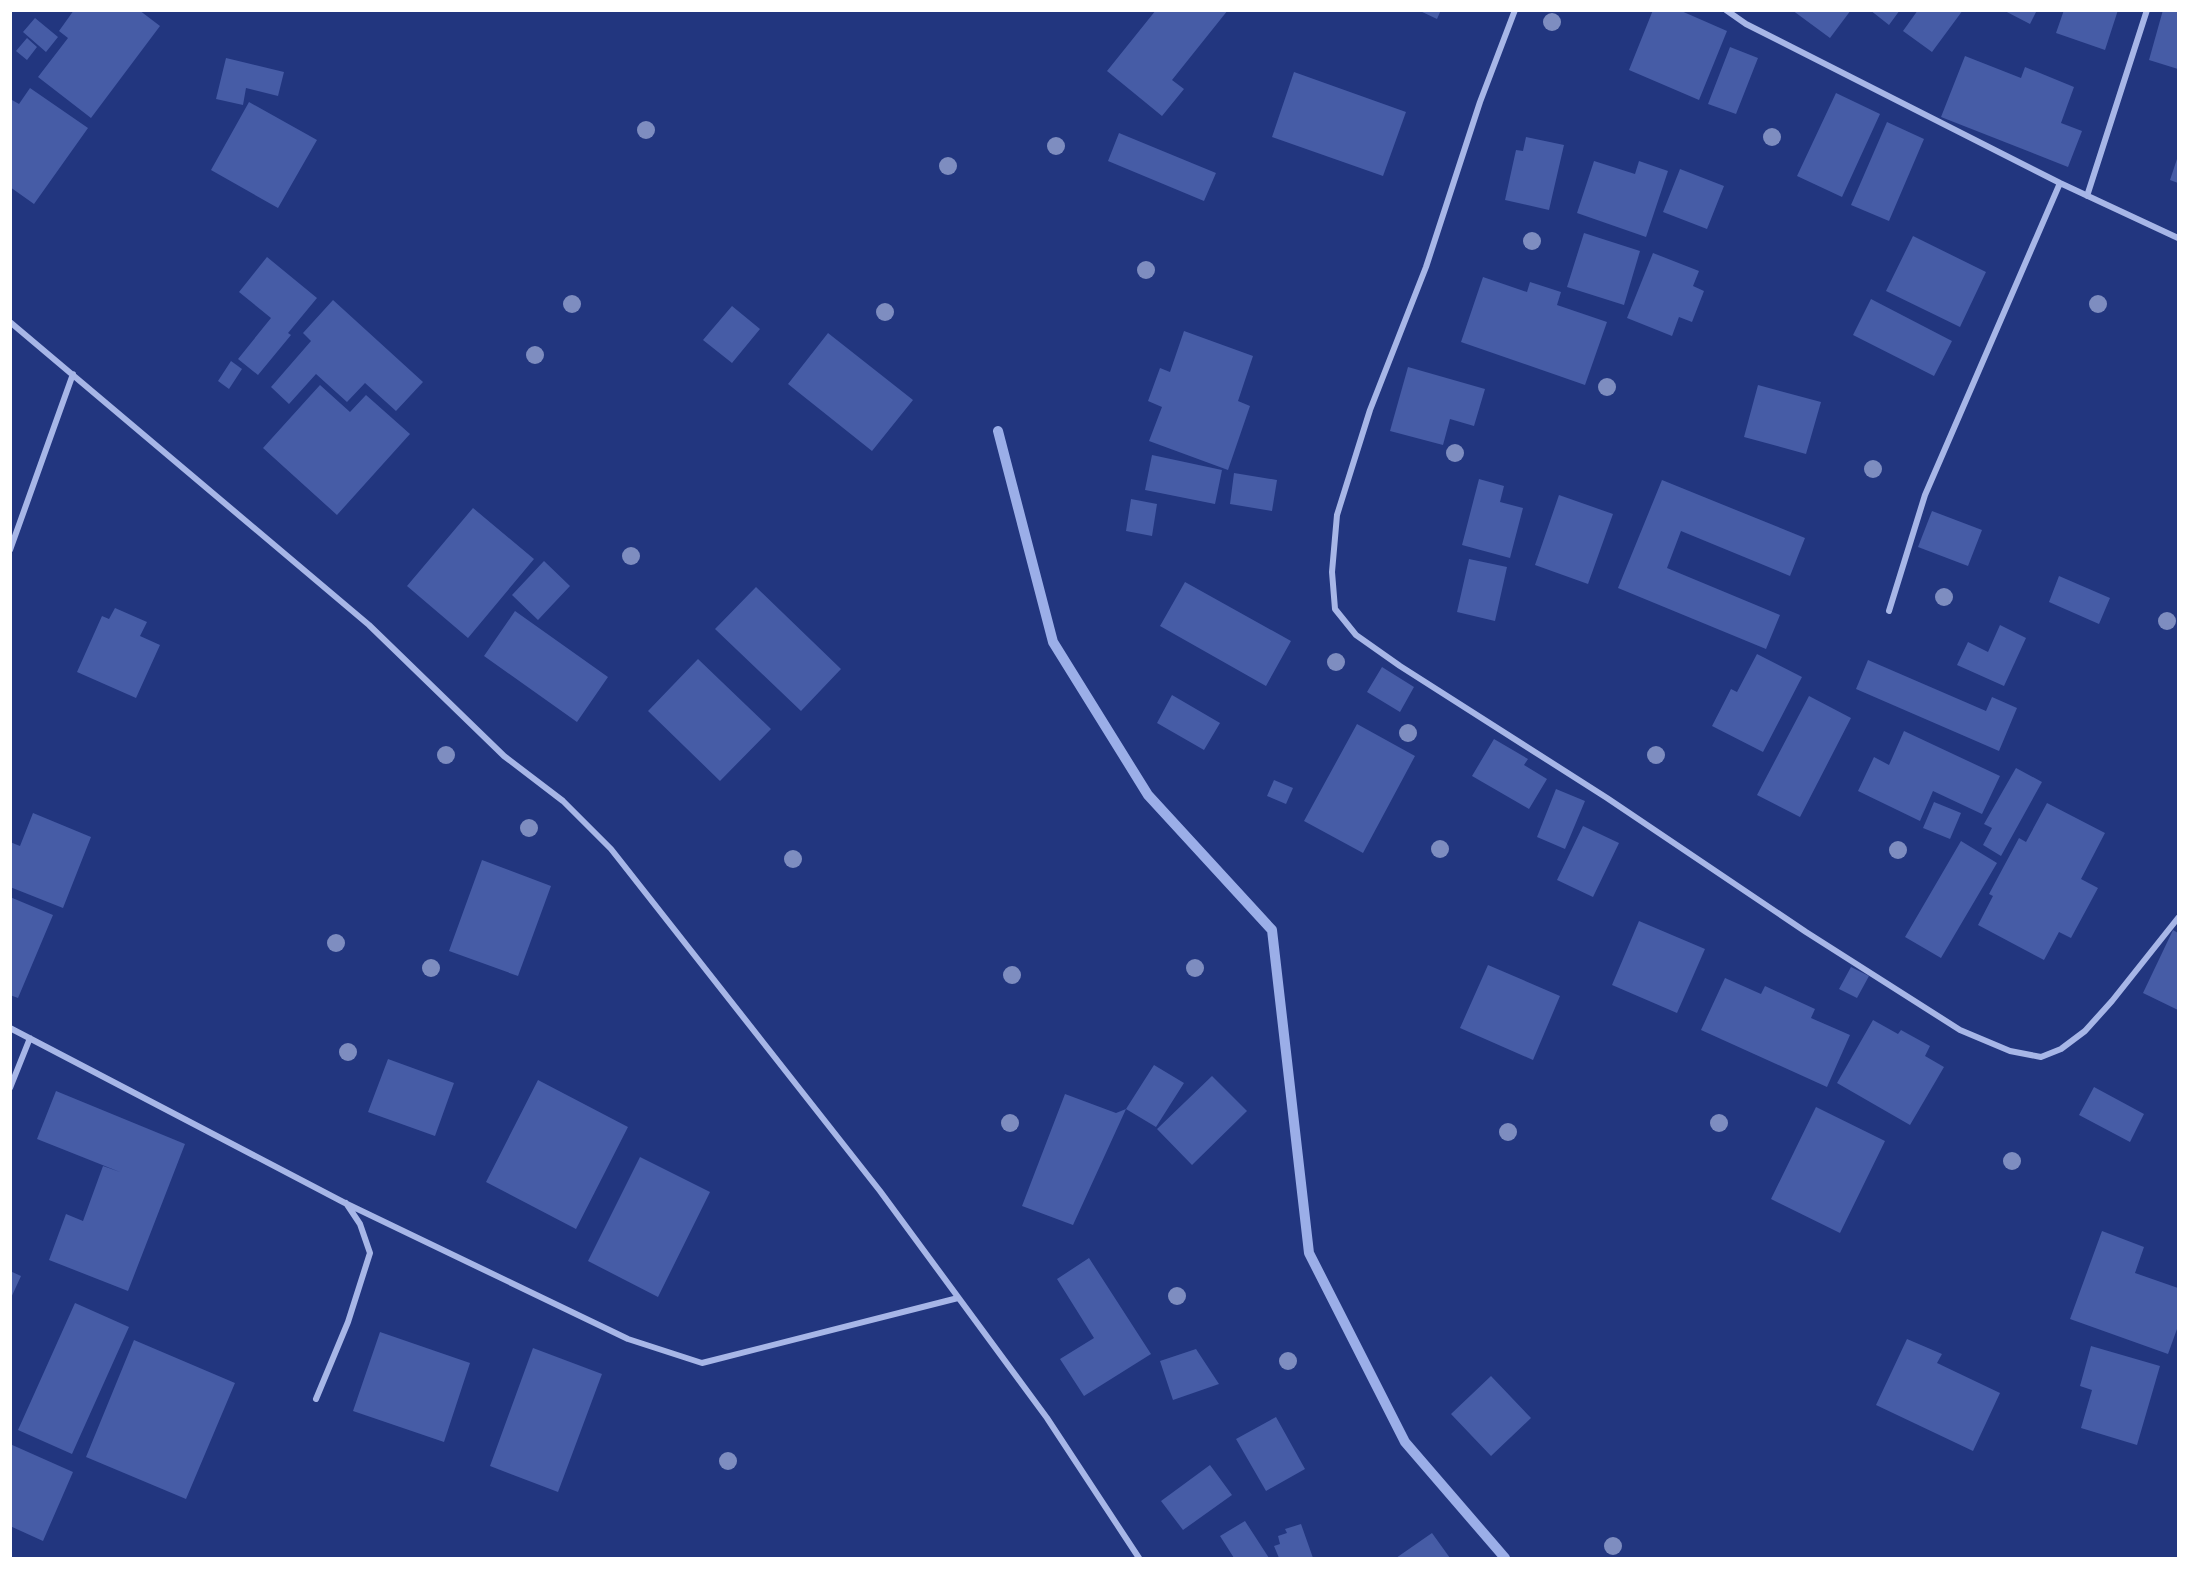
<svg xmlns="http://www.w3.org/2000/svg" width="2189" height="1569" font-family="Rubik,sans-serif">
<style>
.lines{fill:none;stroke-linecap:round;stroke-linejoin:round}
.stream{stroke:#9baee8;stroke-width:10}
.building{fill:#465ca6}
.street{stroke:#a7b6e7;stroke-width:6}
.tree{fill:#7e8dc0}
</style>
<rect width="100%" height="100%" fill="#22367f"/>
<g class="lines">
<!-- stream -->
<path class="stream" d="M998 431 1053 642 1148 795 1272 930 1309 1253 1405 1442 1505 1558"/>
</g>
<!-- building -->
<path class="building" d="M74 10H139L160 26 91 118 38 77 68 38 59 31Z
M1156 10H1228L1172 80 1184 89 1162 116 1107 71Z
M1418 10H1441L1437 19Z
M1653 10H1679L1727 31 1699 100 1629 70Z
M1792 10H1851L1830 38Z
M1870 10H1900L1889 25Z
M1918 10H1963L1932 52 1903 31Z
M2003 10H2037L2030 24Z
M2064 10H2118L2105 50 2056 33Z
M2163 10H2178V69L2149 60Z
M35 18 58 37 46 52 23 32Z
M27 38 37 47 27 60 16 51Z
M1730 47 1758 58 1736 114 1708 104Z
M1965 56 2021 78 2025 67 2074 87 2061 123 2082 131 2068 167 1941 117Z
M226 58 284 72 278 96 246 88 243 105 216 99Z
M1294 72 1406 112 1383 176 1272 137Z
M30 88 88 128 34 204 10 187V102L12 100 19 104Z
M1836 93 1880 114 1842 197 1797 176Z
M249 102 317 140 278 208 211 170Z
M1887 122 1924 139 1889 221 1851 205Z
M1119 133 1216 173 1204 201 1108 161Z
M1526 137 1564 145 1549 210 1505 200 1516 150 1523 151Z
M2178 156V183L2170 180Z
M1594 161 1635 174 1639 161 1668 171 1646 237 1577 213Z
M1680 169 1724 186 1707 229 1663 212Z
M1584 233 1640 251 1624 305 1567 287Z
M1913 236 1986 272 1960 327 1886 291Z
M1653 253 1699 271 1693 286 1704 291 1692 322 1679 317 1672 336 1627 318Z
M267 257 317 298 288 333 291 335 258 375 238 359 271 318 239 292Z
M1483 277 1527 292 1530 282 1561 292 1557 305 1607 322 1585 385 1461 342Z
M1871 299 1952 341 1934 376 1853 335Z
M333 300 423 382 396 411 365 383 347 402 316 374 289 404 271 387 311 341 303 333Z
M732 306 760 329 732 363 703 340Z
M1184 331 1253 356 1238 401 1250 406 1228 470 1149 441 1162 407 1148 401 1160 368 1170 372Z
M828 333 913 400 872 451 788 384Z
M231 361 242 369 229 389 218 381Z
M1408 367 1485 389 1474 426 1450 419 1443 445 1390 431Z
M320 385 350 412 366 395 410 434 337 515 263 448Z
M1758 385 1821 402 1806 454 1744 437Z
M1152 455 1222 470 1215 504 1145 490Z
M1234 473 1277 480 1272 511 1230 504Z
M1479 479 1504 486 1500 502 1523 508 1510 558 1462 545Z
M1662 480 1805 538 1790 576 1681 531 1667 568 1780 615 1766 649 1618 588Z
M1559 495 1613 514 1588 584 1535 565Z
M1131 499 1157 504 1152 536 1126 531Z
M473 508 534 559 468 638 407 586Z
M1932 511 1982 530 1968 566 1918 547Z
M1469 559 1507 567 1495 621 1457 612Z
M544 561 570 586 538 620 512 595Z
M2059 576 2110 598 2099 624 2049 602Z
M1185 582 1291 641 1266 686 1160 626Z
M756 587 841 669 801 711 715 629Z
M115 608 147 622 140 636 160 645 136 698 77 672 102 616 109 619Z
M515 611 608 677 577 722 484 656Z
M2000 625 2026 638 2004 686 1957 665 1968 642 1988 652Z
M1757 654 1802 677 1763 752 1712 726 1731 689 1737 692Z
M698 659 771 729 720 781 648 711Z
M1868 660 1986 711 1992 697 2017 708 1999 751 1856 689Z
M1382 667 1414 687 1400 712 1367 692Z
M1172 695 1220 723 1204 750 1157 723Z
M1809 696 1851 718 1800 817 1757 795Z
M1357 724 1415 756 1363 853 1304 821Z
M1904 731 2000 776 1982 814 1933 791 1920 821 1858 791 1874 757 1889 765Z
M1494 739 1528 759 1524 765 1547 779 1529 809 1472 776Z
M2016 768 2042 782 2001 856 1983 845 1992 828 1984 824Z
M1274 780 1293 788 1286 804 1267 796Z
M1556 789 1585 801 1565 849 1537 837Z
M1934 802 1961 813 1950 839 1923 828Z
M2047 803 2105 833 2081 879 2098 888 2071 938 2059 932 2044 960 1978 925 1993 896 1989 894 2019 838 2026 842Z
M33 813 91 837 63 908 10 887V842L20 846Z
M1583 826 1619 843 1593 897 1557 880Z
M1961 841 1997 863 1941 958 1905 937Z
M482 860 551 886 518 976 449 951Z
M10 897 53 915 18 998 10 995Z
M1639 921 1705 949 1677 1013 1612 985Z
M2173 930 2178 933V1010L2143 993Z
M1488 965 1560 996 1533 1060 1460 1028Z
M1851 967 1869 976 1857 998 1839 989Z
M1725 978 1761 994 1765 986 1815 1009 1811 1018 1850 1035 1827 1087 1701 1030Z
M1873 1020 1898 1034 1901 1030 1930 1046 1925 1056 1944 1067 1910 1125 1837 1083Z
M388 1059 454 1083 435 1136 368 1112Z
M1154 1065 1184 1083 1156 1127 1126 1109 1073 1225 1022 1206 1065 1094 1116 1113 1126 1109Z
M1212 1076 1247 1111 1192 1165 1157 1129Z
M538 1080 628 1127 576 1229 486 1182Z
M2094 1087 2144 1114 2130 1142 2079 1115Z
M56 1091 185 1144 128 1291 49 1260 66 1214 83 1221 103 1166 120 1172 37 1139Z
M1816 1107 1885 1141 1840 1233 1771 1199Z
M640 1157 710 1192 658 1297 588 1261Z
M2102 1231 2144 1247 2135 1273 2178 1288V1330L2177 1329 2168 1354 2070 1319Z
M1089 1258 1151 1354 1084 1396 1060 1359 1094 1338 1057 1279Z
M10 1271 21 1276 10 1300Z
M75 1303 129 1327 72 1454 18 1430Z
M380 1332 470 1363 444 1442 353 1411Z
M1907 1339 1942 1354 1937 1363 2000 1393 1973 1451 1876 1405Z
M134 1340 235 1383 186 1499 86 1457Z
M2091 1346 2160 1366 2137 1445 2081 1428 2092 1390 2080 1386Z
M533 1348 602 1374 558 1492 490 1466Z
M1196 1349 1219 1384 1173 1400 1160 1361Z
M1491 1376 1531 1418 1491 1456 1451 1414Z
M1276 1417 1305 1469 1266 1491 1236 1439Z
M10 1444 73 1472 43 1541 10 1526Z
M1210 1465 1232 1495 1183 1530 1161 1501Z
M1245 1521 1269 1558H1234L1220 1536Z
M1301 1524 1313 1558H1279L1274 1546 1280 1544 1278 1536 1287 1533 1285 1529Z
M1432 1533 1450 1558H1396Z"/>
<g class="lines">
<!-- street -->
<path class="street" d="M1515 10 1480 102 1426 267 1370 410 1337 515 1332 572 1335 609 1356 635 1400 666 1607 798 1806 932 1960 1030 2010 1051 2041 1057 2061 1049 2085 1031 2112 1001 2178 918
M1726 10 1746 24 2060 183 2178 238
M2087 196 2147 10
M10 322 369 625 504 756 563 801 611 849 880 1191 1047 1418 1139 1558
M10 550 73 374
M1889 611 1925 495 2060 183
M10 1028 345 1203 628 1339 702 1363 958 1298
M10 1088 30 1038
M316 1399 348 1322 370 1253 360 1224 346 1203"/>
</g>
<!-- trees -->
<g class="tree">
<circle cx="1552" cy="22" r="9"/>
<circle cx="646" cy="130" r="9"/>
<circle cx="1772" cy="137" r="9"/>
<circle cx="1056" cy="146" r="9"/>
<circle cx="948" cy="166" r="9"/>
<circle cx="1532" cy="241" r="9"/>
<circle cx="1146" cy="270" r="9"/>
<circle cx="572" cy="304" r="9"/>
<circle cx="2098" cy="304" r="9"/>
<circle cx="885" cy="312" r="9"/>
<circle cx="535" cy="355" r="9"/>
<circle cx="1607" cy="387" r="9"/>
<circle cx="1455" cy="453" r="9"/>
<circle cx="1873" cy="469" r="9"/>
<circle cx="631" cy="556" r="9"/>
<circle cx="1944" cy="597" r="9"/>
<circle cx="2167" cy="621" r="9"/>
<circle cx="1336" cy="662" r="9"/>
<circle cx="1408" cy="733" r="9"/>
<circle cx="446" cy="755" r="9"/>
<circle cx="1656" cy="755" r="9"/>
<circle cx="529" cy="828" r="9"/>
<circle cx="1440" cy="849" r="9"/>
<circle cx="1898" cy="850" r="9"/>
<circle cx="793" cy="859" r="9"/>
<circle cx="336" cy="943" r="9"/>
<circle cx="431" cy="968" r="9"/>
<circle cx="1195" cy="968" r="9"/>
<circle cx="1012" cy="975" r="9"/>
<circle cx="348" cy="1052" r="9"/>
<circle cx="1010" cy="1123" r="9"/>
<circle cx="1719" cy="1123" r="9"/>
<circle cx="1508" cy="1132" r="9"/>
<circle cx="2012" cy="1161" r="9"/>
<circle cx="1177" cy="1296" r="9"/>
<circle cx="1288" cy="1361" r="9"/>
<circle cx="728" cy="1461" r="9"/>
<circle cx="1613" cy="1546" r="9"/>
</g>
<!-- border -->
<rect width="2189" height="1569" fill="none" stroke="#ffffff" stroke-width="24"/>
</svg>
